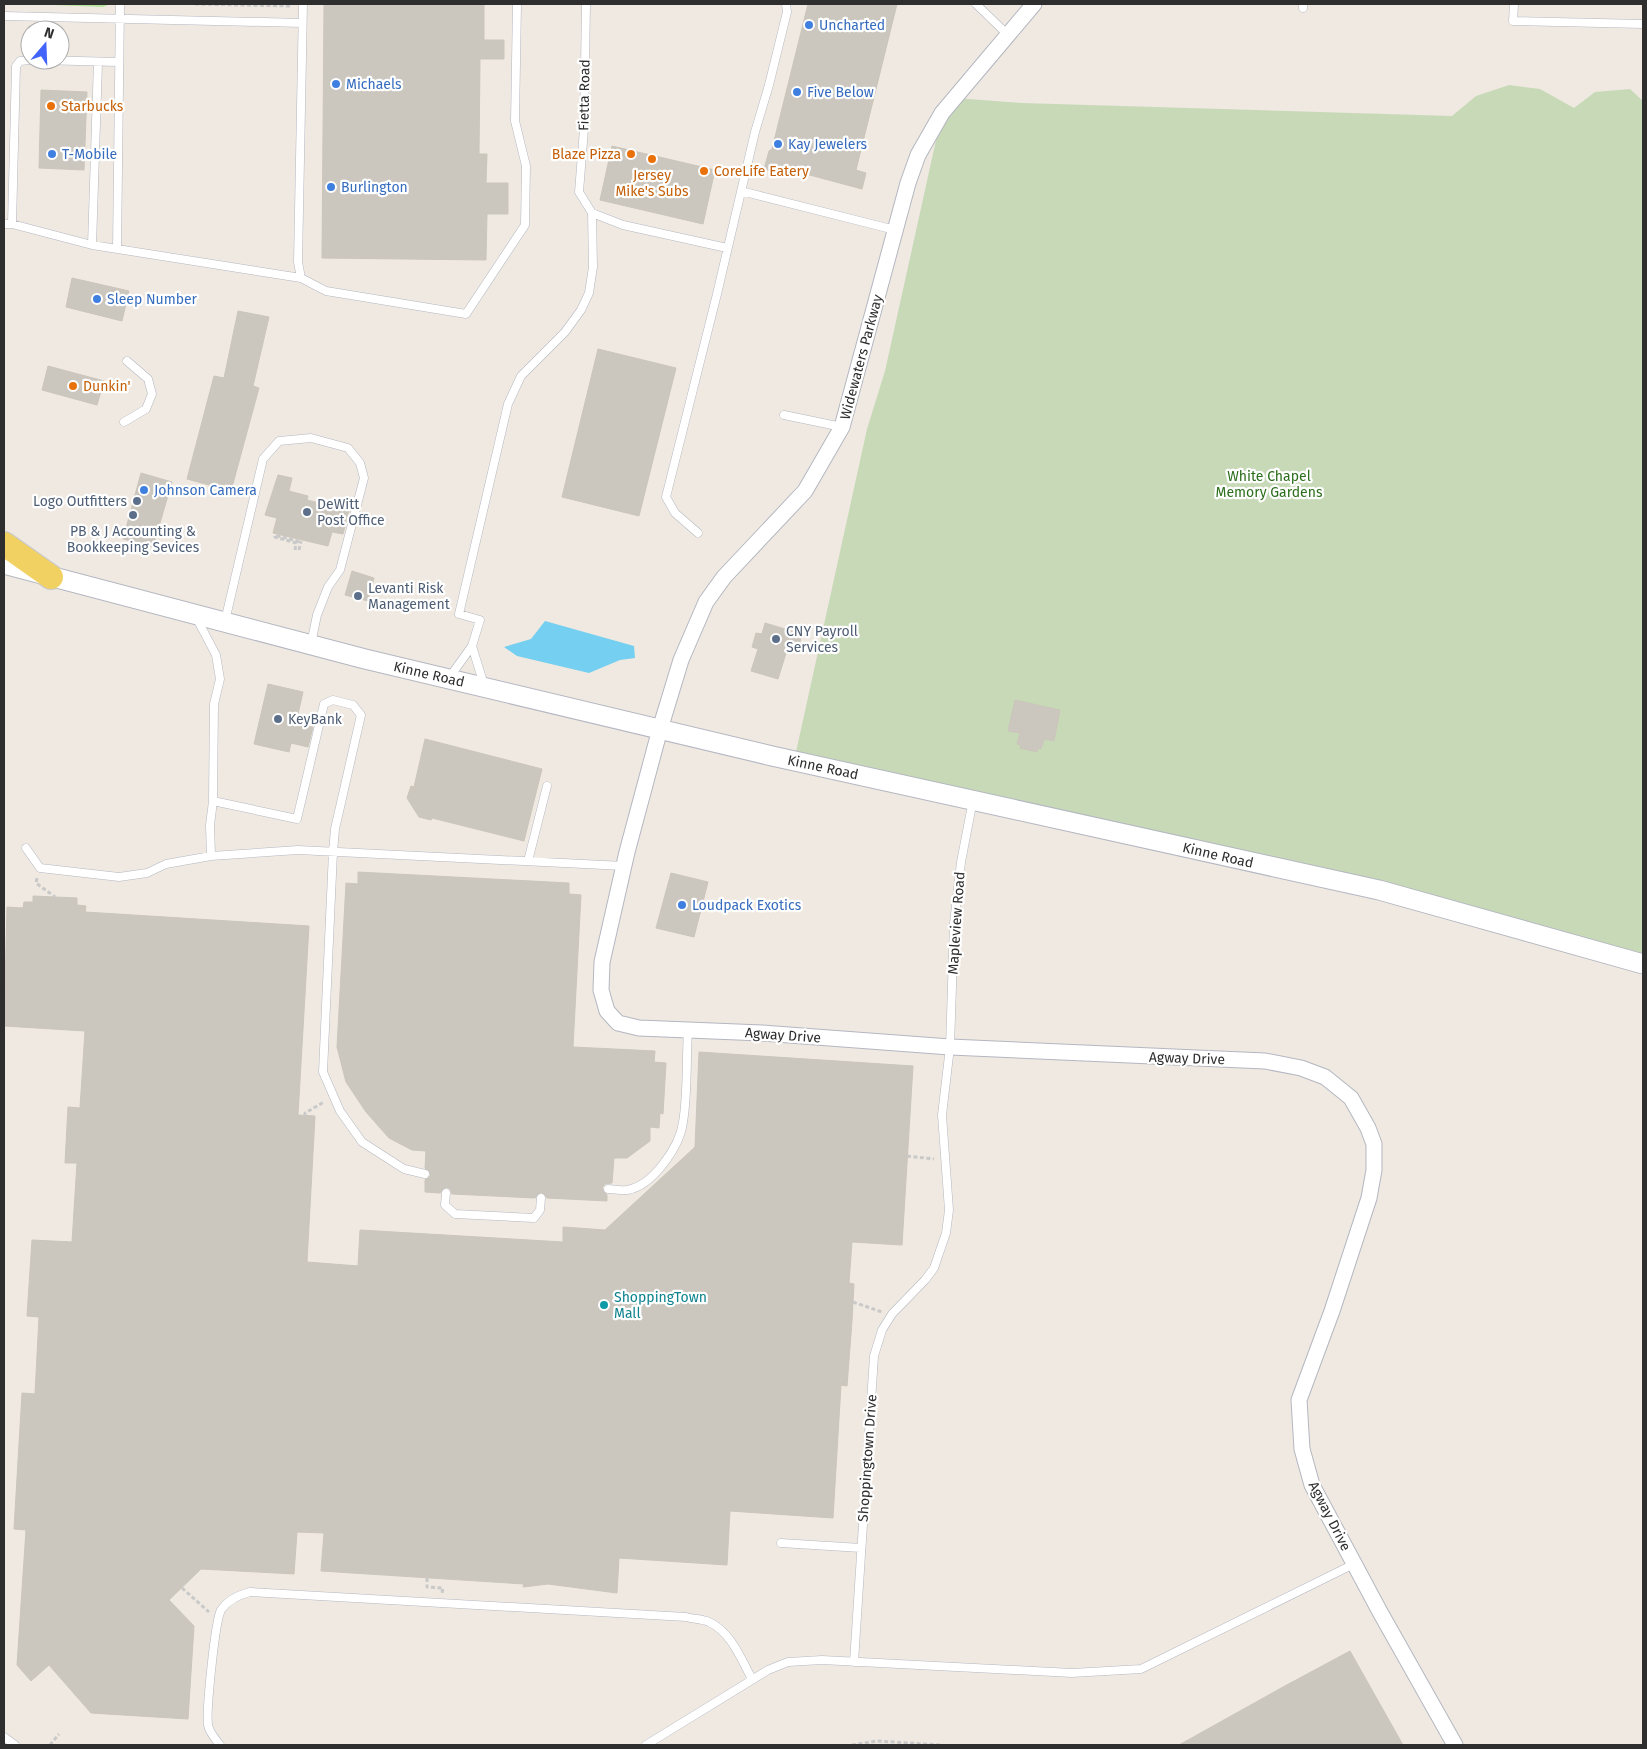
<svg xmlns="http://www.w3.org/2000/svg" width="1647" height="1749" font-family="'Fira Sans',sans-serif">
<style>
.green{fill:#b6e59e}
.cemetery{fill:#c8d9b8}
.water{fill:#75cff0}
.building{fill:#cbc7bf;stroke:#cbc5ba}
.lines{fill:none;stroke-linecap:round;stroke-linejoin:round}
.service-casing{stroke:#b4b7c1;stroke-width:9}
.minor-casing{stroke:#b4b7c1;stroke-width:17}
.tertiary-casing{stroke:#b4b7c1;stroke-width:21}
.primary-casing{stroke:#c9c9c9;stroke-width:26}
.path{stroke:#c9c9c9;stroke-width:3;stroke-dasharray:4 2.5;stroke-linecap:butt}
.service{stroke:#fff;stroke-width:8}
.minor{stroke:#fff;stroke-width:15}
.tertiary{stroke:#fff;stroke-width:19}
.primary{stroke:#f2d163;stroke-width:24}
.shop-dot{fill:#3f7fe0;stroke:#fff;stroke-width:2}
.food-dot{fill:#e8710a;stroke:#fff;stroke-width:2}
.service-dot{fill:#5c6f8a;stroke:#fff;stroke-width:2}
.culture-dot{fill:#0f9aa8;stroke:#fff;stroke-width:2}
.labels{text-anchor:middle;stroke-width:4.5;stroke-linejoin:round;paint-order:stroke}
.shop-label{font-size:14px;fill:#366cbe;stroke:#fff;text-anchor:start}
.street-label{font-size:14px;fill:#2e2e2e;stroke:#fff}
.food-label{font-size:14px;fill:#c56008;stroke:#fff;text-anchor:start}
.park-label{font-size:14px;fill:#2c6e1b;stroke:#fff}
.service-label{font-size:14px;fill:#4e5e75;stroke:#fff;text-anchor:start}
.culture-label{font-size:14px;fill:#0d838f;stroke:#fff;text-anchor:start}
</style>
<rect width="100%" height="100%" fill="#efe9e1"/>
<!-- green -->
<path class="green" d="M29 4H110L103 7Z"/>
<!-- cemetery -->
<path class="cemetery" d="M1509 85 1540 89 1574 108 1595 92 1630 89 1643 101V964L1554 937 794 761 867 429 885 371 942 113 955 98 1022 103 1452 116 1476 96Z"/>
<!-- water -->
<path class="water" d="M545 621 634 646 635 658 620 660 589 673 517 656 504 647 531 639Z"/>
<!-- building -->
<path class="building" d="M324 4H484V40H504V59H480L479 154H487L486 183H508V214H487L486 260 322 258Z
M808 4H897L856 170 866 173 862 189 791 170 783 174 764 169 769 151 772 149Z
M41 90 87 92 84 170 39 168Z
M612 146 715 170 703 224 600 200Z
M72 278 129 291 122 321 66 307Z
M238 311 269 317 253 386 259 388 231 491 187 479 214 376 224 378Z
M598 349 676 368 639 516 562 497Z
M48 366 104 381 97 405 42 390Z
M141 473 172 482 153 547 123 539Z
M278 475 292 478 289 491 308 496 307 500 349 510 343 534 332 532 328 546 273 533 277 518 265 515Z
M352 571 374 578 368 601 345 595Z
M765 623 802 634 797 653 787 650 778 679 751 671 758 649 752 647 756 633 762 634Z
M268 684 303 692 296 723 313 727 308 747 291 743 289 752 254 744Z
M1015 700 1060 710 1054 741 1044 739 1041 749 1038 748 1037 752 1020 748 1021 745 1017 744 1020 733 1008 731Z
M425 739 542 769 524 841 432 818 431 820 419 817 407 798 411 786 414 787Z
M358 872 569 883V894L581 895 573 1047 655 1051 654 1062 666 1063 663 1114 660 1113 659 1128 650 1127V1141L627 1158H614L612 1183 605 1184 602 1188 607 1195V1201L547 1198 541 1192 535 1198 452 1194 450 1189 446 1187 440 1193 425 1192V1180L431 1175 425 1168 426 1151 412 1150 389 1138 366 1112 346 1082 337 1047 346 883 358 884Z
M671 873 708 882 694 937 656 928Z
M33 896 77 898V905L86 906 85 912 309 926 298 1115 315 1116 307 1262 358 1266 360 1230 563 1242V1227L605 1230 695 1147 699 1052 913 1066 902 1245 852 1242 849 1283 854 1284 852 1321 847 1386 841 1385 833 1518 730 1511 727 1565 619 1558 617 1593 548 1584 523 1587 524 1584 321 1571 324 1533 297 1532 294 1574 201 1569 169 1600 194 1626 188 1719 91 1713 49 1665 31 1681 17 1665 26 1530 14 1529 22 1393 35 1394 39 1317 27 1316 32 1240 72 1242 77 1163H65L68 1107 80 1108 85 1031 4 1026 7 907 23 908 24 902H33Z
M1350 1651 1403 1745H1179L1283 1687Z"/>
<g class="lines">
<!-- service casing -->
<g class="service-casing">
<path id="service" d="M976 4 1007 34
M1514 4 1513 21 1643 24
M1303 8V4
M4 16 302 23
M38 60 119 62
M741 191 895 230
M592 213 623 225 727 248
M4 224H12L92 245 301 278 326 291 466 314 525 225 526 166 515 121 517 4
M12 224 16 66 20 61 30 60
M92 245 98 62
M117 249 120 4
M301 278 298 262 303 4
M784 415 842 427
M124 422 146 409 152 394 148 379 127 361
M698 533 675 513 666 497 717 294 755 132 769 85 787 12 786 4
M196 617 216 655 220 679 214 704 213 801 210 825 211 856
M225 621 263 459 279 441 311 438 348 448 360 463 364 478 340 570 328 587 317 615 311 644
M472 646 484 685
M449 678 472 646 480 620 459 614 508 404 521 376 565 332 581 310 589 293 593 267 592 213 579 192 584 129 586 4
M213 801 297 819 324 704 333 700 353 705 361 715 335 829 333 852 323 1072 340 1111 362 1142 404 1169 425 1174
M26 848 40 868 119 877 147 873 166 864 211 856 298 850 624 866
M528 861 547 786
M608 1189C614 1189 621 1191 627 1190 653 1186 680 1146 683 1122 688 1093 686 1061 688 1030
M446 1193 445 1205 455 1214 534 1218 540 1210 541 1198
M781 1543 861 1548
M854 1662 874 1356 882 1330 892 1314 925 1280 934 1268 946 1233 949 1210 942 1115 950 1047 954 923 961 862 973 800
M4 1737 15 1745
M220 1745C216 1740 209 1732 208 1725 206 1711 215 1621 221 1610 228 1600 238 1595 250 1592L686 1617C693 1619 703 1619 709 1622 731 1632 741 1659 752 1679
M646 1745 768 1670 788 1662 822 1660 1072 1673 1141 1669 1354 1564"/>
</g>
<!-- minor casing -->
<g class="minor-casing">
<path id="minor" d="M1034 4 942 113 918 155 908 183 842 427 805 491 724 577 706 602 681 660 660 729 627 852 602 962 601 990 607 1011 618 1023 639 1028 762 1033 950 1047 1265 1061 1301 1068 1325 1077 1351 1098 1368 1128 1374 1144V1170L1369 1198 1332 1311 1299 1400 1302 1449 1312 1485 1380 1612 1455 1745"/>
</g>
<!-- tertiary casing -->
<g class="tertiary-casing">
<path id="tertiary" d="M4 564 365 659 772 756 1379 890 1643 964"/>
</g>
<!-- primary casing -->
<g class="primary-casing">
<path id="primary" d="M4 544 51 577"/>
</g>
<!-- path -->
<path class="path" d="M195 4 292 6
M295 550 296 543 275 537V535L301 542
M299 550 301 541
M37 878 36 883 55 897
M305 1116V1113L324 1102
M907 1156 934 1159
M853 1302 882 1312
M427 1578V1587L443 1588 442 1593
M182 1588 209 1612
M50 1745 59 1734
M852 1745 877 1741 941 1745"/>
<!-- service -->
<use href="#service" class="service"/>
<!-- minor -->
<use href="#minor" class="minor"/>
<!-- tertiary -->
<use href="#tertiary" class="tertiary"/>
<!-- primary -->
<use href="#primary" class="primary"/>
</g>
<!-- markers -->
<g class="shop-dot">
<circle cx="809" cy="25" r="5"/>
<circle cx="336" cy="84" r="5"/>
<circle cx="797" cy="92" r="5"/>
<circle cx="778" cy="144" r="5"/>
<circle cx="52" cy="154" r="5"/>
<circle cx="331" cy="187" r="5"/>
<circle cx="97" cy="299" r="5"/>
<circle cx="144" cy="490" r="5"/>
<circle cx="682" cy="905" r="5"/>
</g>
<g class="food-dot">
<circle cx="51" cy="106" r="5"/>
<circle cx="631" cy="154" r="5"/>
<circle cx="652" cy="159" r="5"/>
<circle cx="704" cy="171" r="5"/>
<circle cx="73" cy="386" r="5"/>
</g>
<g class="service-dot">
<circle cx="137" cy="501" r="5"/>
<circle cx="307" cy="512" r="5"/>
<circle cx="133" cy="515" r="5"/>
<circle cx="358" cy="596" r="5"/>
<circle cx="776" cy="639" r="5"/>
<circle cx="278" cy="719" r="5"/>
</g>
<circle class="culture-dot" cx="604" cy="1305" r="5"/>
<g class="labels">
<!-- shop labels -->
<g class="shop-label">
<text x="819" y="30">Uncharted</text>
<text x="346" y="89">Michaels</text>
<text x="807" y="97">Five Below</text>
<text x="788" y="149">Kay Jewelers</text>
<text x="62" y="159">T-Mobile</text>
<text x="341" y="192">Burlington</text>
<text x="107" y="304">Sleep Number</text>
<text x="154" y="495">Johnson Camera</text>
<text x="692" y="910">Loudpack Exotics</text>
</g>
<!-- street labels -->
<g class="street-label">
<text transform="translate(584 95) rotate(-89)" y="5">Fietta Road</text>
<text transform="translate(861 357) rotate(-75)" y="5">Widewaters Parkway</text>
<text transform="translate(429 674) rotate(13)" y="5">Kinne Road</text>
<text transform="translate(823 767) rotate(12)" y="5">Kinne Road</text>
<text transform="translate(1218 855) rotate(13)" y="5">Kinne Road</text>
<text transform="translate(956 923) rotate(-86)" y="5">Mapleview Road</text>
<text transform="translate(783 1035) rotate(4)" y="5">Agway Drive</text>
<text transform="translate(1187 1058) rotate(2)" y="5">Agway Drive</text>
<text transform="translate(867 1458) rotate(-86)" y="5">Shoppingtown Drive</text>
<text transform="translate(1330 1516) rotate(63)" y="5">Agway Drive</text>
</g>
<!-- food labels -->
<g class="food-label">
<text x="61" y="111">Starbucks</text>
<text x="621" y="159" text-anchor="end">Blaze Pizza</text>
<text x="714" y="176">CoreLife Eatery</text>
<text x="652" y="180" text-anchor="middle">Jersey<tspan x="652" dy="16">Mike's Subs</tspan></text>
<text x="83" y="391">Dunkin'</text>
</g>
<!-- park labels -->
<g class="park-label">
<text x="1269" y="481">White Chapel<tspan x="1269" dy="16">Memory Gardens</tspan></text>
</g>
<!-- service labels -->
<g class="service-label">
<text x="127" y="506" text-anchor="end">Logo Outfitters</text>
<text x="317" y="509">DeWitt<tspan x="317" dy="16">Post Office</tspan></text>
<text x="133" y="536" text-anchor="middle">PB &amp; J Accounting &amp;<tspan x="133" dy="16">Bookkeeping Sevices</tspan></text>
<text x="368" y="593">Levanti Risk<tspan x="368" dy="16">Management</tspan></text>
<text x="786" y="636">CNY Payroll<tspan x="786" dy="16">Services</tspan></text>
<text x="288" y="724">KeyBank</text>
</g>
<!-- culture labels -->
<g class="culture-label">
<text x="614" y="1302">ShoppingTown<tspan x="614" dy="16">Mall</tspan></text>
</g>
</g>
<!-- border -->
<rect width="1647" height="1749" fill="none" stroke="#2e2e2e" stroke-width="10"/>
<!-- north arrow -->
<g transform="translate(45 45) rotate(19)"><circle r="24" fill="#ffffff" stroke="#ababab"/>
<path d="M0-4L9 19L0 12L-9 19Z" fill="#4264fb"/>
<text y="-8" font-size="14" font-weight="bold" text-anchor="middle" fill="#2e2e2e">N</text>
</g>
</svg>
